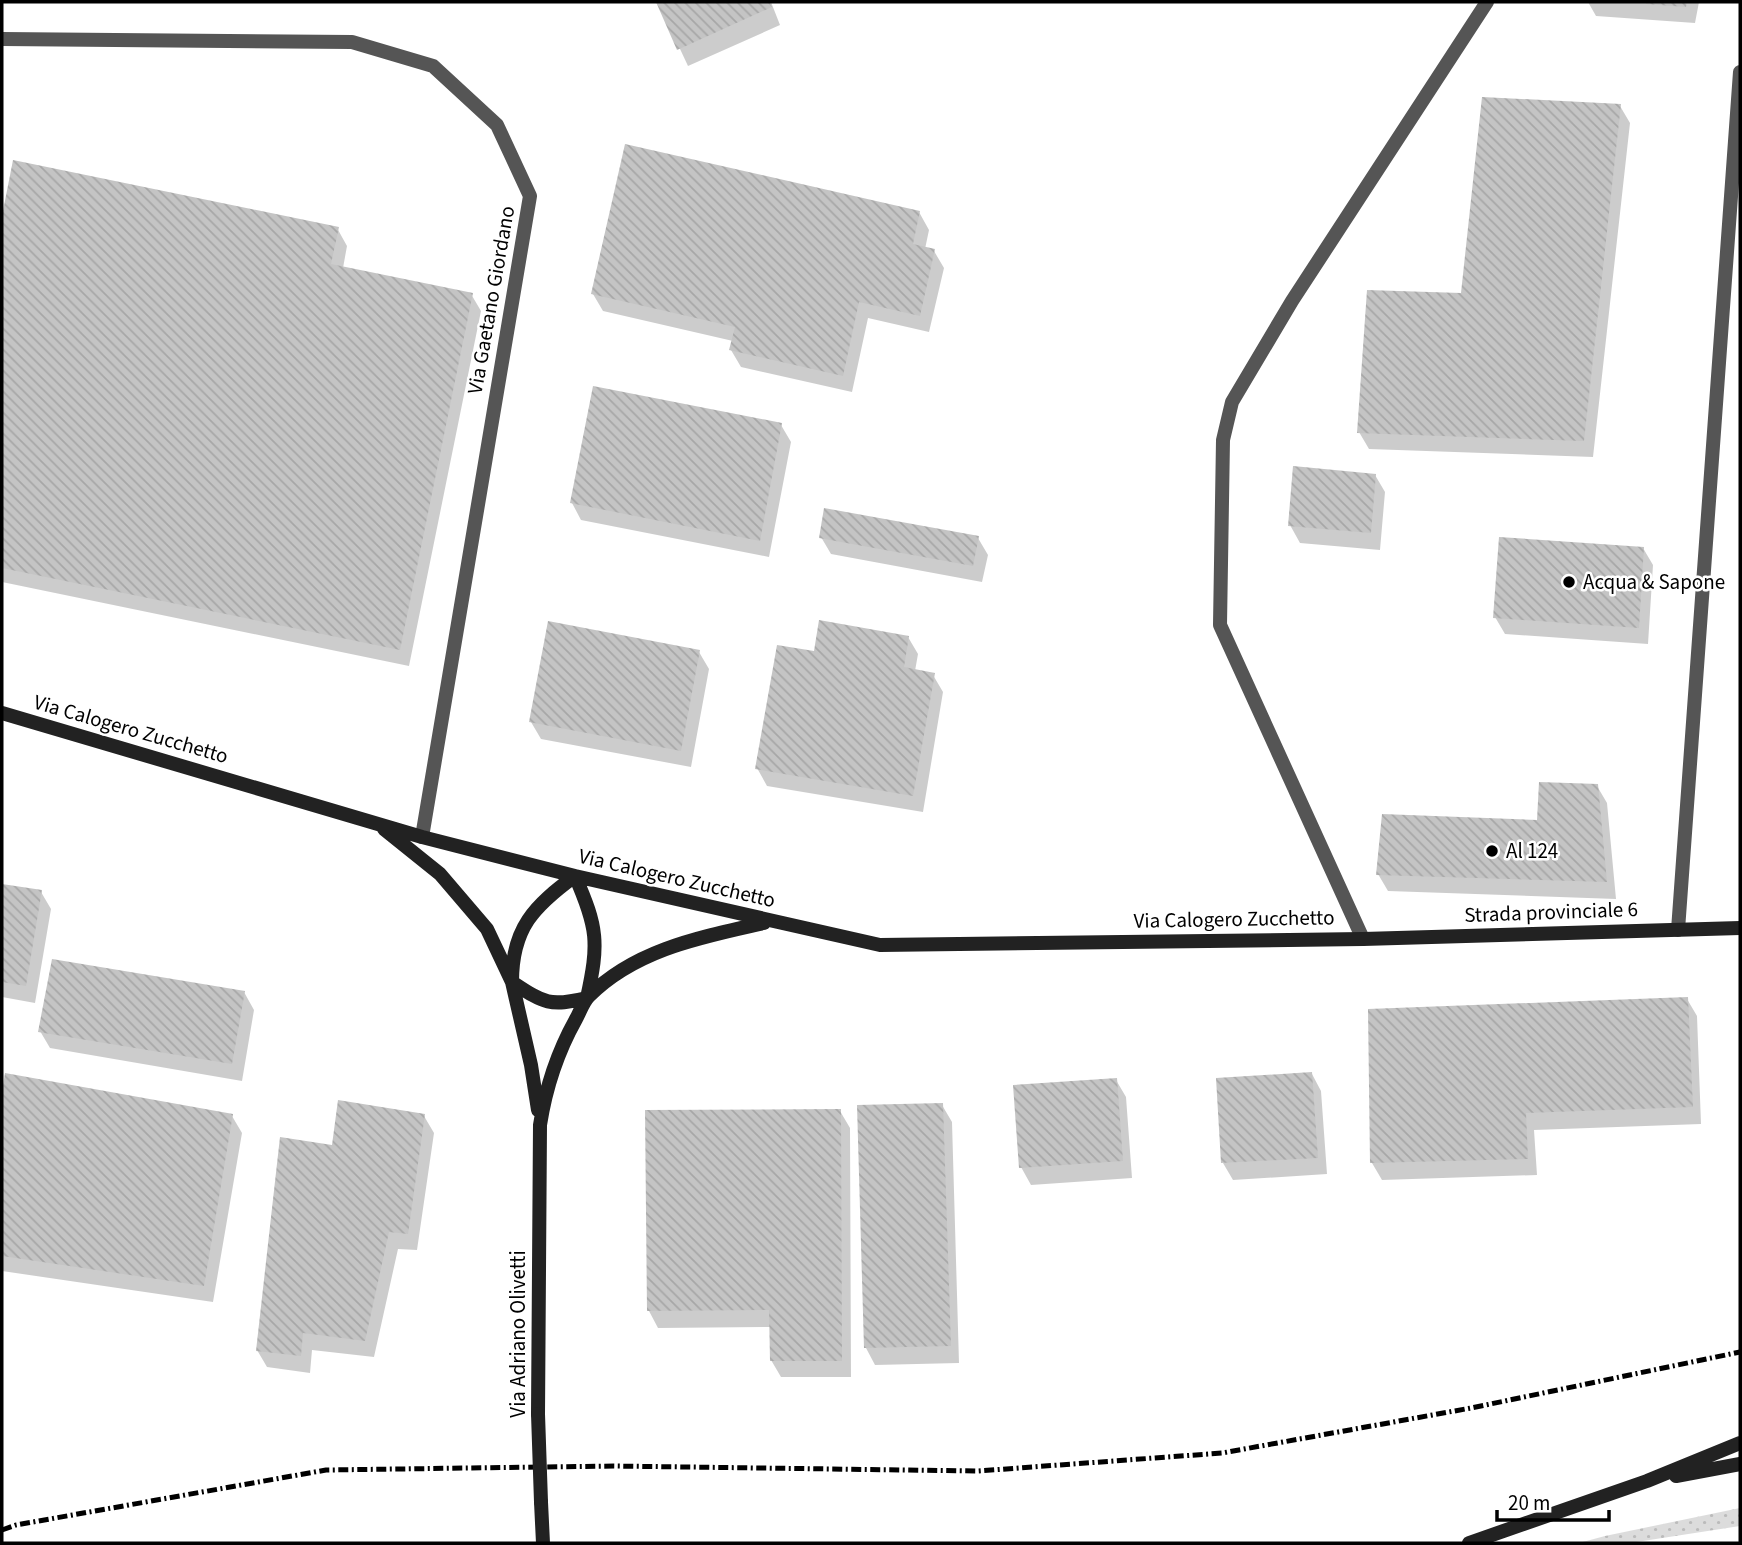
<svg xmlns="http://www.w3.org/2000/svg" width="1742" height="1545" font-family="'Source Sans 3',sans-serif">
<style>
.grass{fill:url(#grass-dots)}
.shadow{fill:#0003}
.building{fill:url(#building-back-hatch)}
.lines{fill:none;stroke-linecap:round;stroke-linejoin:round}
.street{stroke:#555;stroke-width:14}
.secondary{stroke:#222;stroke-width:14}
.rail{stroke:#000;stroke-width:5;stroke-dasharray:10 3.5 2 3.5;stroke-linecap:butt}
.secondary-bridge{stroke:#222;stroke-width:14}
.poi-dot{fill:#000;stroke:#fff;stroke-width:2.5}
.labels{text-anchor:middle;stroke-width:5;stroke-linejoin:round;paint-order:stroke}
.street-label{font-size:21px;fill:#000;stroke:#fff}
.poi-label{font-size:21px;fill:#000;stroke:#fff;text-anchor:start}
</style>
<defs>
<pattern id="grass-dots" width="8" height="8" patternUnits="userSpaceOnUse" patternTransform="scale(1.75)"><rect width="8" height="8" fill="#dcdcdc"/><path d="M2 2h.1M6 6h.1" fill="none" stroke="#bbb" stroke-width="1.8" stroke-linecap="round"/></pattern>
<pattern id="building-back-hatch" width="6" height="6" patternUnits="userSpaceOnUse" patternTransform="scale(1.75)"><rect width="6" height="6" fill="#c4c4c4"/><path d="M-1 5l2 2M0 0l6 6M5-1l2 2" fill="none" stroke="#a7a7a7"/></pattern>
</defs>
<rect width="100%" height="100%" fill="#fff"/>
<!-- grass -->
<path class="grass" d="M1740 1508V1526L1630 1543H1579L1605 1536Z"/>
<!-- shadow -->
<path class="shadow" d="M658 2H771L780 25 688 66Z
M1588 2H1699L1695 23 1596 16Z
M1620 106 1630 123 1593 457 1369 449 1359 432 1463 295Z
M15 162 337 228 347 246 343 268 471 294 481 311 409 666 2 582V225Z
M919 212 929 230 925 249 934 251 944 268 929 332 868 318 852 392 741 367 731 350 733 341 603 311 593 294Z
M781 425 791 442 769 557 581 520 572 503Z
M1375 475 1385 492 1380 550 1300 543 1290 525Z
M821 537 978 538 988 555 982 582 831 554Z
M1643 548 1653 565 1648 644 1505 634 1495 617Z
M908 637 918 654 915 671 933 675 943 692 923 812 767 786 757 768 815 653Z
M699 652 709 669 691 767 541 739 531 722Z
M1597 786 1607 803 1616 899 1388 891 1378 874 1539 822Z
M2 886 41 892 51 909 35 1003 2 997Z
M244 992 254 1010 242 1081 50 1048 40 1031Z
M1687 999 1697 1016 1701 1124 1534 1130 1537 1175 1382 1180 1372 1163Z
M1312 1074 1321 1091 1327 1174 1233 1180 1223 1163Z
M6 1075 232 1116 242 1133 213 1302 2 1271V1104Z
M1116 1080 1126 1097 1132 1178 1031 1185 1021 1167Z
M942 1105 952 1122 959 1363 875 1365 866 1348Z
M840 1111 850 1128 851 1377H781L771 1360V1327L658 1328 649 1311Z
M424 1116 434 1133 417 1250 398 1249 374 1357 312 1350 310 1373 267 1367 257 1350 333 1147Z"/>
<!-- building -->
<path class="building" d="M656 2H769L772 7 677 50Z
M1646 2H1687L1686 7 1646 4Z
M1482 97 1621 104 1584 441 1357 433 1367 290 1461 293Z
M625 144 920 211 913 244 935 249 920 316 859 302 843 376 729 350 735 327 591 294Z
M13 160 339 227 331 264 473 293 400 650 2 568V216Z
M593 386 782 423 760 541 570 503Z
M1293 466 1376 474 1371 533 1288 526Z
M824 508 979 536 973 566 819 538Z
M1499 537 1644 547 1639 628 1493 618Z
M819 620 909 636 904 667 935 673 913 796 755 769 777 645 814 651Z
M548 621 700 650 681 751 529 722Z
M1539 782 1598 784 1607 882 1376 875 1382 814 1537 820Z
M2 884 42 890 26 986 2 982Z
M52 959 245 991 232 1064 38 1032Z
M1688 997 1693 1107 1526 1113 1528 1159 1370 1163 1368 1009Z
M1312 1072 1318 1158 1221 1163 1216 1078Z
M5 1073 233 1114 204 1286 2 1256V1093Z
M1117 1078 1123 1161 1019 1168 1013 1085Z
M338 1100 425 1114 408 1234 389 1232 365 1341 303 1333 301 1356 256 1351 280 1137 332 1145Z
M943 1103 951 1346 864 1348 857 1105Z
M841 1109 842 1361H770L769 1310 647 1311 645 1110Z"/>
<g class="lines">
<!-- street -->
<path class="street" d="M2 39 352 42 433 66 497 125 530 196 422 837
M1678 930 1740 72
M1363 939 1220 625 1223 440 1232 402 1292 301 1487 2"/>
<!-- secondary -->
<path class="secondary" d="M2 713 422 837 575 876 880 945 1363 939 1740 928
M384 829 440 874 487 929 512 982 531 1065 538 1110
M575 876C598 928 599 943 587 998 549 1007 544 1003 512 982 512 928 534 906 575 876Z
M538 1414 540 1125C546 1086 557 1053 576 1019 580 1012 583 1002 589 996 636 949 702 937 764 923
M1676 1476 1740 1464
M541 1502 543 1543
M1469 1543 1647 1481 1740 1443"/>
<!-- rail -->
<path class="rail" d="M2 1530 16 1525 326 1470 614 1466 978 1471 1222 1453 1471 1408 1740 1352"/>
<!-- secondary-bridge -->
<path class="secondary-bridge" d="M538 1414 541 1502"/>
</g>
<!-- markers -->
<g class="poi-dot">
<circle cx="1569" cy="582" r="7"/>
<circle cx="1492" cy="851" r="7"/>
</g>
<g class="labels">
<!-- street labels -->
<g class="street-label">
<text transform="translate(491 300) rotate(-80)" y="7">Via Gaetano Giordano</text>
<text transform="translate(131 729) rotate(16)" y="7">Via Calogero Zucchetto</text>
<text transform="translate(677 878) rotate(13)" y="7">Via Calogero Zucchetto</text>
<text transform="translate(1551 912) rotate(-2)" y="7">Strada provinciale 6</text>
<text transform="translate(1234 919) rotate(-1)" y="7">Via Calogero Zucchetto</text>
<text transform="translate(518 1334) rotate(-90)" y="7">Via Adriano Olivetti</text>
</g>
<!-- poi labels -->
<g class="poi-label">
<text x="1583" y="589">Acqua &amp; Sapone</text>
<text x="1506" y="858">Al 124</text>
</g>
</g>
<!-- border -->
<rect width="1742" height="1545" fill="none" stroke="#000000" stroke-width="7"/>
<!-- scale -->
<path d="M1497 1510v10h112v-10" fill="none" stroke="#000000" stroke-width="3.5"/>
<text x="1508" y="1510" font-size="21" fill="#000000" stroke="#ffffff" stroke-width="5" paint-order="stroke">20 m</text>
</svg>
